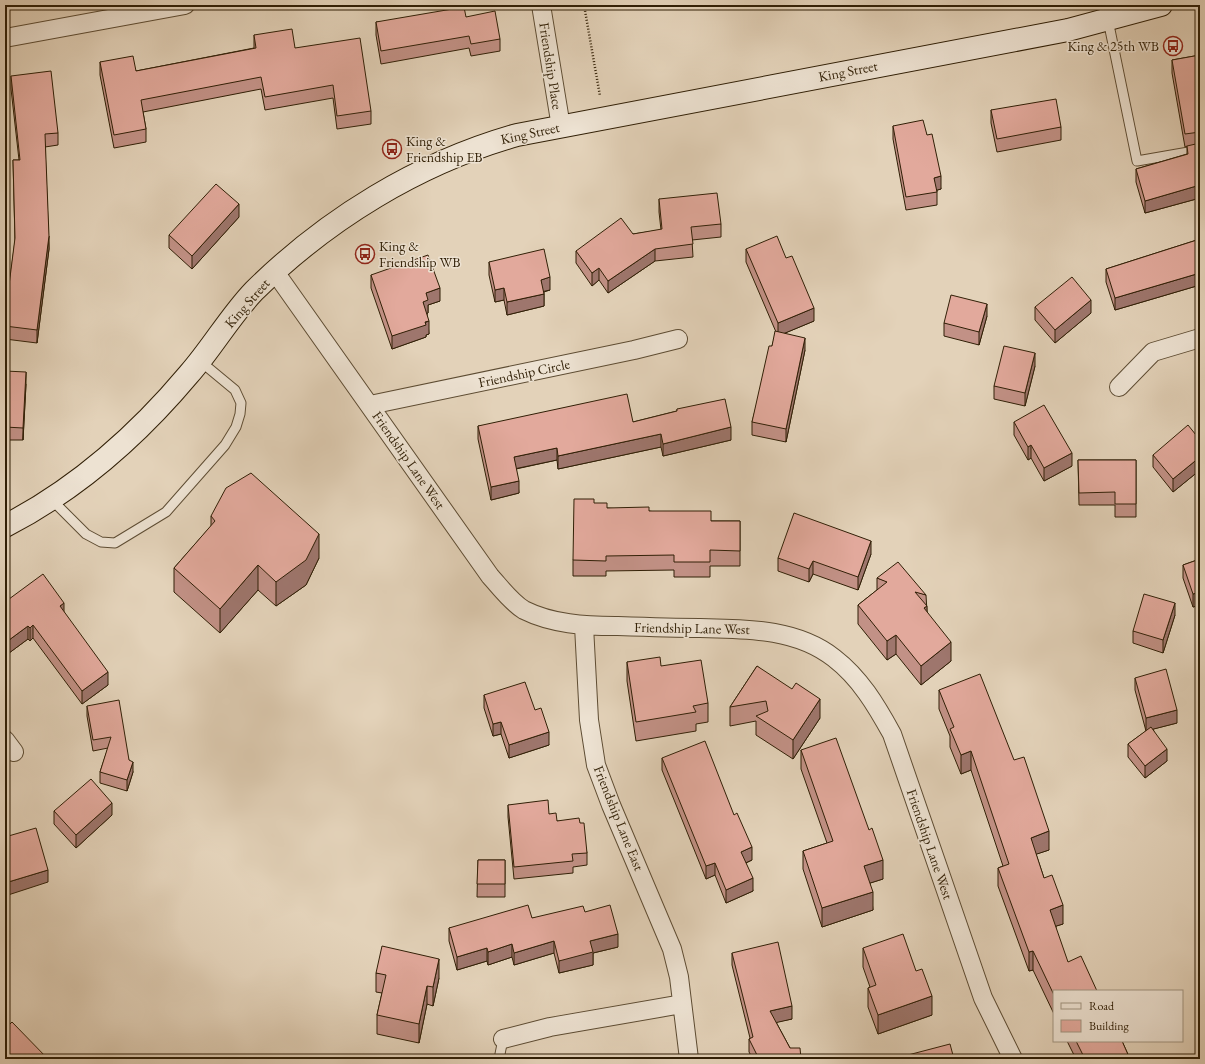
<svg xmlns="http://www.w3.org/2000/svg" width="1205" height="1064" font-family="'EB Garamond',serif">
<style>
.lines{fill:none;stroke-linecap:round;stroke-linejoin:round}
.lane-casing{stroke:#5d4c33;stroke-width:11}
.street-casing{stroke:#5d4c33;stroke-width:20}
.secondary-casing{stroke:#301f06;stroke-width:24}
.path{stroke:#301f06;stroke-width:2.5;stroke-dasharray:1 2;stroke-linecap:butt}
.lane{stroke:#ede2d2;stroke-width:9}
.street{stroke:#ede2d2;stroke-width:18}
.secondary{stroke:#ede2d2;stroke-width:22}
.wall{fill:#c29186;stroke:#301f06}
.shaded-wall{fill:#9e766d;stroke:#301f06}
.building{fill:#e2a99c;stroke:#301f06}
.labels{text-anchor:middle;stroke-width:3;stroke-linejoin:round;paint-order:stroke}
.poi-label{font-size:14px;fill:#301f06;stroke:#ede2d2;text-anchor:start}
.street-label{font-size:14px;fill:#301f06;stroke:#ede2d2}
</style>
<rect width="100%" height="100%" fill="#e3d2b9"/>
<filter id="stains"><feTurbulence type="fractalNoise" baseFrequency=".005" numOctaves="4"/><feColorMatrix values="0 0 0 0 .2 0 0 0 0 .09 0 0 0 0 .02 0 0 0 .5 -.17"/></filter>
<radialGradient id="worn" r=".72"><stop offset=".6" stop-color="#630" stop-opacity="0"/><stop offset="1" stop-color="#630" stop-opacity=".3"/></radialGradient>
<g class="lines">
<!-- lane casing -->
<g class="lane-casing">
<path id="lane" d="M1108 20 1137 161 1200 150
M51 499 86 534 101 542 115 543 166 512 225 445 236 427 240 414 241 403 235 390 200 361
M499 1059 503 1039"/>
</g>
<!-- street casing -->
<g class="street-casing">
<path id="street" d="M541 5 561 127
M5 38 185 5
M275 272 490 576C500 587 511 602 524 610 552 624 585 626 615 626 644 627 672 628 700 628 745 629 796 628 834 658 860 678 876 705 892 734L983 998 1013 1059
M1119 387 1153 352 1200 338
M370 405 634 350 678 339
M584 626 589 720 596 765 611 805 672 949 679 977 689 1059
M5 740 14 752
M503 1039 550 1027 682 1004"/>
</g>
<!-- secondary casing -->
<g class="secondary-casing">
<path id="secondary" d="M5 526C77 489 137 436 189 374 212 348 230 316 254 291 327 219 418 163 517 135L1068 30 1161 5"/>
</g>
<!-- path -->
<path class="path" d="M584 5 600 96"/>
<!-- lane -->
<use href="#lane" class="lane"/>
<!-- street -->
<use href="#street" class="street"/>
<!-- secondary -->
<use href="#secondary" class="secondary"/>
</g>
<!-- wall -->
<path class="wall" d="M466 17 500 39V51L471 56 469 48 381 64 376 35V22Z
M254 35 295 48 371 111V124L337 129 333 98 265 110 261 89 143 112 146 129V142L114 148 100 75V62L136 71 254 48Z
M1200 55V198L1145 213 1136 182V169L1187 154V146L1185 147 1172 73V60Z
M11 76 58 133V145L45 147 49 249 37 343 5 339V317L15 241 13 160H19L11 89Z
M991 110 1061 127V140L997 152 991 123Z
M893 126 927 135 941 189 937 190V205L906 210 893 139Z
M659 199 721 224V237L692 240 693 257 655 261 608 293 599 280 592 286 576 263V251L633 234 661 230 659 212Z
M239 217 192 269 169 248V235Z
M1200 239V285L1115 310 1106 282V269Z
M746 249 814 321 785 333 805 350 786 442 752 435V422L772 346 776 332 746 262Z
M489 262 550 290 544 292V306L507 315 504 300 495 302 489 275Z
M371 275 440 301 428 305V313H427L429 334 426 335V337L392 349 371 288Z
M1035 307 1091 313 1055 343 1035 320Z
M987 316 979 345 944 336V323Z
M1035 366 1025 406 994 399V386Z
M5 371 26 384 23 440H5Z
M677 409 731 440 663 456 661 447 558 469 557 460 516 469 519 493 491 500 478 439V426L633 422 677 411Z
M1014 422 1072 466 1044 481 1031 458 1028 460 1014 435Z
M1200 440V470L1173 492 1153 467V455Z
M1078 460H1136V517H1115V505H1079Z
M607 508 649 511 711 521H740V566H710V577H674V570L606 571V576H573V560Z
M211 516 319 558 306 585 276 606 258 590 220 633 174 592V568L211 526Z
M871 554 858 590 813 574 809 582 778 571V558Z
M1200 559V605L1193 607 1183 578V565Z
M877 578 926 595 927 612 951 661 921 685 896 654 887 660 858 624V605L877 590Z
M5 602 64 612 108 685 82 704 33 638 30 641 28 639 5 656Z
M1175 615 1163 653 1133 643V631Z
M627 662 661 666 708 703V722L696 724V731L636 741 627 681Z
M757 666 820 718 793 759 756 735V721L730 726V707Z
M1135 678 1177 723 1153 729 1167 761 1145 778 1128 757V744L1146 731 1135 690Z
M939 690 1049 850 1036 854 1044 878 1063 924 1056 926 1054 1014 1033 970 1029 971 998 886V868L1003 866 971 770 961 774 950 747V736L939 709Z
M484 695 535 710 549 745 509 758 501 734 493 736 484 708Z
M87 706 129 760 133 772 127 791 100 783V772L108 748 93 751 87 716Z
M801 750 883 879 870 883 873 910 822 927 803 869V851L827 843 801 769Z
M662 758 752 860 746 863 753 891 726 903 715 875 706 879 662 770Z
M508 805 549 814 557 821 580 823 587 853V865L573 867V873L514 879 508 817Z
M54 811 112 815 76 848 54 824Z
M478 860H505V897H477Z
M585 912 618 947 593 953V965L559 973 554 953 514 965 512 957 488 965 487 961 457 970 449 941V928Z
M863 948 932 1015 878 1034 868 1007V988L870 987 863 967Z
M732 953 792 1019 776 1022 790 1048 801 1059H753L749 1052V1039L750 1038 732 965Z
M376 973 439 978 433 1006 427 1004 419 1043 377 1034V1015L382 993 376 992Z
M1067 1041H1122L1130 1059H1076Z"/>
<!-- shaded-wall -->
<path class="shaded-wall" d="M941 176V189L934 191V178Z
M1200 185V198L1145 213V201Z
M239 204V217L192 269V256Z
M49 236V249L37 343V330Z
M655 249V261L608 293V281Z
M599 268V280L592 286V273Z
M1200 273V285L1115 310V298Z
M550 277V290L541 292V280Z
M440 288V301L428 305V313L423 315V302L426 293Z
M504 288V300L495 302V290Z
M544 294V306L507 315V302Z
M1091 300V313L1055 343V330Z
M987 304V316L979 345V332Z
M814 308V321L778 336V323Z
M429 321V334L426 335V337L392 349V336Z
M805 338V350L786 442V429Z
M1035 353V366L1025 406V393Z
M26 372V384L23 440V428Z
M731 427V440L663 456V444Z
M661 434V447L558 469V456Z
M1031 445V458L1028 460V447Z
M557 448V460L514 469V457Z
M1072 453V466L1044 481V468Z
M1200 457V470L1173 492V479Z
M519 481V493L491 500V487Z
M319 534V558L306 585 276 606V582Z
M871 541V554L858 590V577Z
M813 561V574L809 582V569Z
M258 565V590L220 633V609Z
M1200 592V605L1193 607V594Z
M64 603V616L60 606Z
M1175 603V615L1163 653V640Z
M927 606V625L924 608Z
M33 625V638L30 641V628Z
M28 626V639L5 656V643Z
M896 635V654L887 660V641Z
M951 642V661L921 685V666Z
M108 672V685L82 704V691Z
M820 699V718L793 759V740Z
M1177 710V723L1146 731V718Z
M501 722V734L493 736V724Z
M549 732V745L509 758V745Z
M1167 749V761L1145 778V766Z
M971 751V770L961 774V755Z
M133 762V772L127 791V780Z
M112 803V815L76 848V835Z
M1049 831V850L1031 856V838Z
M752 847V860L741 865V852Z
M883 860V879L864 885V866Z
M715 863V875L706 879V866Z
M48 870V882L5 896V883Z
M753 878V891L726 903V890Z
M873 892V910L822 927V908Z
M1063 905V924L1050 928V910Z
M618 934V947L593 953V965L559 973V961L590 941Z
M554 941V953L514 965V953Z
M512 944V957L488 965V952Z
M487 948V961L457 970V957Z
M1033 951V970L1029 971V952Z
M439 959V978L433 1006V987Z
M427 986V1004L419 1043V1024Z
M932 996V1015L878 1034V1015Z
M792 1006V1019L770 1024V1011Z"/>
<!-- building -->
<path class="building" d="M464 7 466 17 495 11 500 39 471 44 469 36 381 51 376 22Z
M292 29 295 48 360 38 371 111 337 116 333 85 265 97 261 77 141 100 146 129 114 135 100 62 133 56 136 71 256 48 254 35Z
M1200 55V132L1185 134 1172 60Z
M51 71 58 133 45 134 49 236 37 330 5 326V317L15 238 13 160H20L11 76Z
M1056 99 1061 127 997 139 991 110Z
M923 120 927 135 932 134 941 176 934 178 937 192 906 197 893 126Z
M1200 143V185L1145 201 1136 169 1188 154 1187 146Z
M216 184 239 204 192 256 169 235Z
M717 193 721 224 691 227 693 244 655 249 608 281 599 268 592 273 576 251 621 218 633 234 662 229 659 199Z
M777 236 786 258 792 256 814 308 778 323 746 249Z
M1200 239V273L1115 298 1106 269Z
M544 249 550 277 541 280 544 294 507 302 504 288 495 290 489 262Z
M428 255 440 288 426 293 428 300 423 302 429 321 425 322 426 325 392 336 371 275Z
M1072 277 1091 300 1055 330 1035 307Z
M951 295 987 304 979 332 944 323Z
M775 331 805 338 786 429 752 422 769 346H772Z
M1004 346 1035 353 1025 393 994 386Z
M5 371 26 372 23 428 5 427Z
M627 394 633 422 677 411V409L725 399 731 427 663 444 661 434 558 456 557 448 514 457 519 481 491 487 478 426Z
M1044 405 1072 453 1044 468 1031 445 1028 447 1014 422Z
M1188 425 1200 440V457L1173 479 1153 455Z
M1078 460H1136V504H1115V492L1079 493Z
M251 473 319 534 306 560 276 582 258 565 220 609 174 568 215 521 211 516 226 488Z
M574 499H594V503H607V508L649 507V511H711V521H740V551L710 550V562H674V555L606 556V561L573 560Z
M794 513 871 541 858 577 813 561 809 569 778 558Z
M1200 559V592L1193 594 1183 565Z
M898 562 926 595 915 592 927 606 924 608 951 642 921 666 896 635 887 641 858 605 887 582 877 578Z
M43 574 64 603 60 606 108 672 82 691 33 625 30 628 28 626 5 643V605L6 603 5 602Z
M1144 594 1175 603 1163 640 1133 631Z
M660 657 661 666 701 660 708 703 693 706 696 712 636 722 627 662Z
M757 666 792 689 796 683 820 699 793 740 756 716 768 711 766 701 730 707Z
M1166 669 1177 710 1146 718 1135 678Z
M980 674 1014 760 1024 757 1049 831 1031 838 1044 878 1052 875 1063 905 1050 910 1068 962 1081 956 1097 991H1054V995L1033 951 1029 952 998 868 1009 864 971 751 961 755 950 729 954 727 939 690Z
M525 682 535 710 541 708 549 732 509 745 501 722 493 724 484 695Z
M119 700 129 760 133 762 127 780 100 772 111 737 93 740 87 706Z
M1151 727 1167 749 1145 766 1128 744Z
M836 738 869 830 872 828 883 860 864 866 873 892 822 908 803 851 833 841 801 750Z
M705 741 734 815 737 813 752 847 741 852 753 878 726 890 715 863 706 866 662 758Z
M91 779 112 803 76 835 54 811Z
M548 800 549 814 556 813 557 821 579 818 580 823H584L587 853 572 854 573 861 514 867 508 805Z
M36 828 48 870 5 883V837Z
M478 860H505V884H477Z
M528 905 532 918 583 906 585 912 610 905 618 934 590 941 593 952 559 961 554 941 514 953 512 944 488 952 487 948 457 957 449 928Z
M903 934 916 971 922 969 932 996 878 1015 868 988 876 985 863 948Z
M778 942 792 1006 770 1011 790 1048H800L801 1059H759L749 1039 753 1037 732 953Z
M382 946 439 959 433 987 427 986 419 1024 377 1015 386 975 376 973Z
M12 1022 48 1059H5V1029Z
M1076 1041H1122L1130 1059H1081L1080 1056 1083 1055Z
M950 1044 954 1059H909L908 1055Z
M426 1057 427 1059H420Z
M1138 1057 1139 1059H1134Z"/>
<!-- icons -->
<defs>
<g id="bus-ring" transform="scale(1)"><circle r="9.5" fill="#ede2d2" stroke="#8f2418" stroke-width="1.5"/><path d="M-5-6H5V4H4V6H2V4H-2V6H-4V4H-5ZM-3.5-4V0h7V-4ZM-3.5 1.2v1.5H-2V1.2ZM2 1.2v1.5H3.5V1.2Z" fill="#8f2418"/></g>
</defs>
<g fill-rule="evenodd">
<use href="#bus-ring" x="1173" y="46"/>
<use href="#bus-ring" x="392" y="149"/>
<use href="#bus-ring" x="365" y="254"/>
</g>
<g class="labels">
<!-- poi labels -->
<g class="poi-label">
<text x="1159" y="51" text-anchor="end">King &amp; 25th WB</text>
<text x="406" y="146">King &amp;<tspan x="406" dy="16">Friendship EB</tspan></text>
<text x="379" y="251">King &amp;<tspan x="379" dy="16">Friendship WB</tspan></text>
</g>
<!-- street labels -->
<g class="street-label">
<text transform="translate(551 66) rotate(81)" y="5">Friendship Place</text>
<text transform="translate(848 71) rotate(-11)" y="5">King Street</text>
<text transform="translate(530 133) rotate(-12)" y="5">King Street</text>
<text transform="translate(247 303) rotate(-49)" y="5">King Street</text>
<text transform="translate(524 373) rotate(-12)" y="5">Friendship Circle</text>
<text transform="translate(409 460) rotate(55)" y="5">Friendship Lane West</text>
<text transform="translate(692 628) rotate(1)" y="5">Friendship Lane West</text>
<text transform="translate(619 818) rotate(68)" y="5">Friendship Lane East</text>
<text transform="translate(930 844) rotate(71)" y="5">Friendship Lane West</text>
</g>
</g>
<!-- margin -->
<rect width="1205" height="1064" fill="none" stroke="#e3d2b9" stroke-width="20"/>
<rect x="6" y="6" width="1193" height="1052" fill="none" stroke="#301f06" stroke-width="2"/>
<rect x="10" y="10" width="1185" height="1044" fill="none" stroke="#301f06"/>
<!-- legend -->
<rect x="1053" y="990" width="130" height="52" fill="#ede2d2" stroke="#a19480"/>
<rect x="1061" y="1003" width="20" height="6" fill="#ede2d2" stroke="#a19480"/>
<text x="1089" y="1010" font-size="12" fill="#301f06">Road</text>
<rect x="1061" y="1020" width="20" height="12" fill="#e2a99c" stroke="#a19480"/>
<text x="1089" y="1030" font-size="12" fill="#301f06">Building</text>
<rect width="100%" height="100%" filter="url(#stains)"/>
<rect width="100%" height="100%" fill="url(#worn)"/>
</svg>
